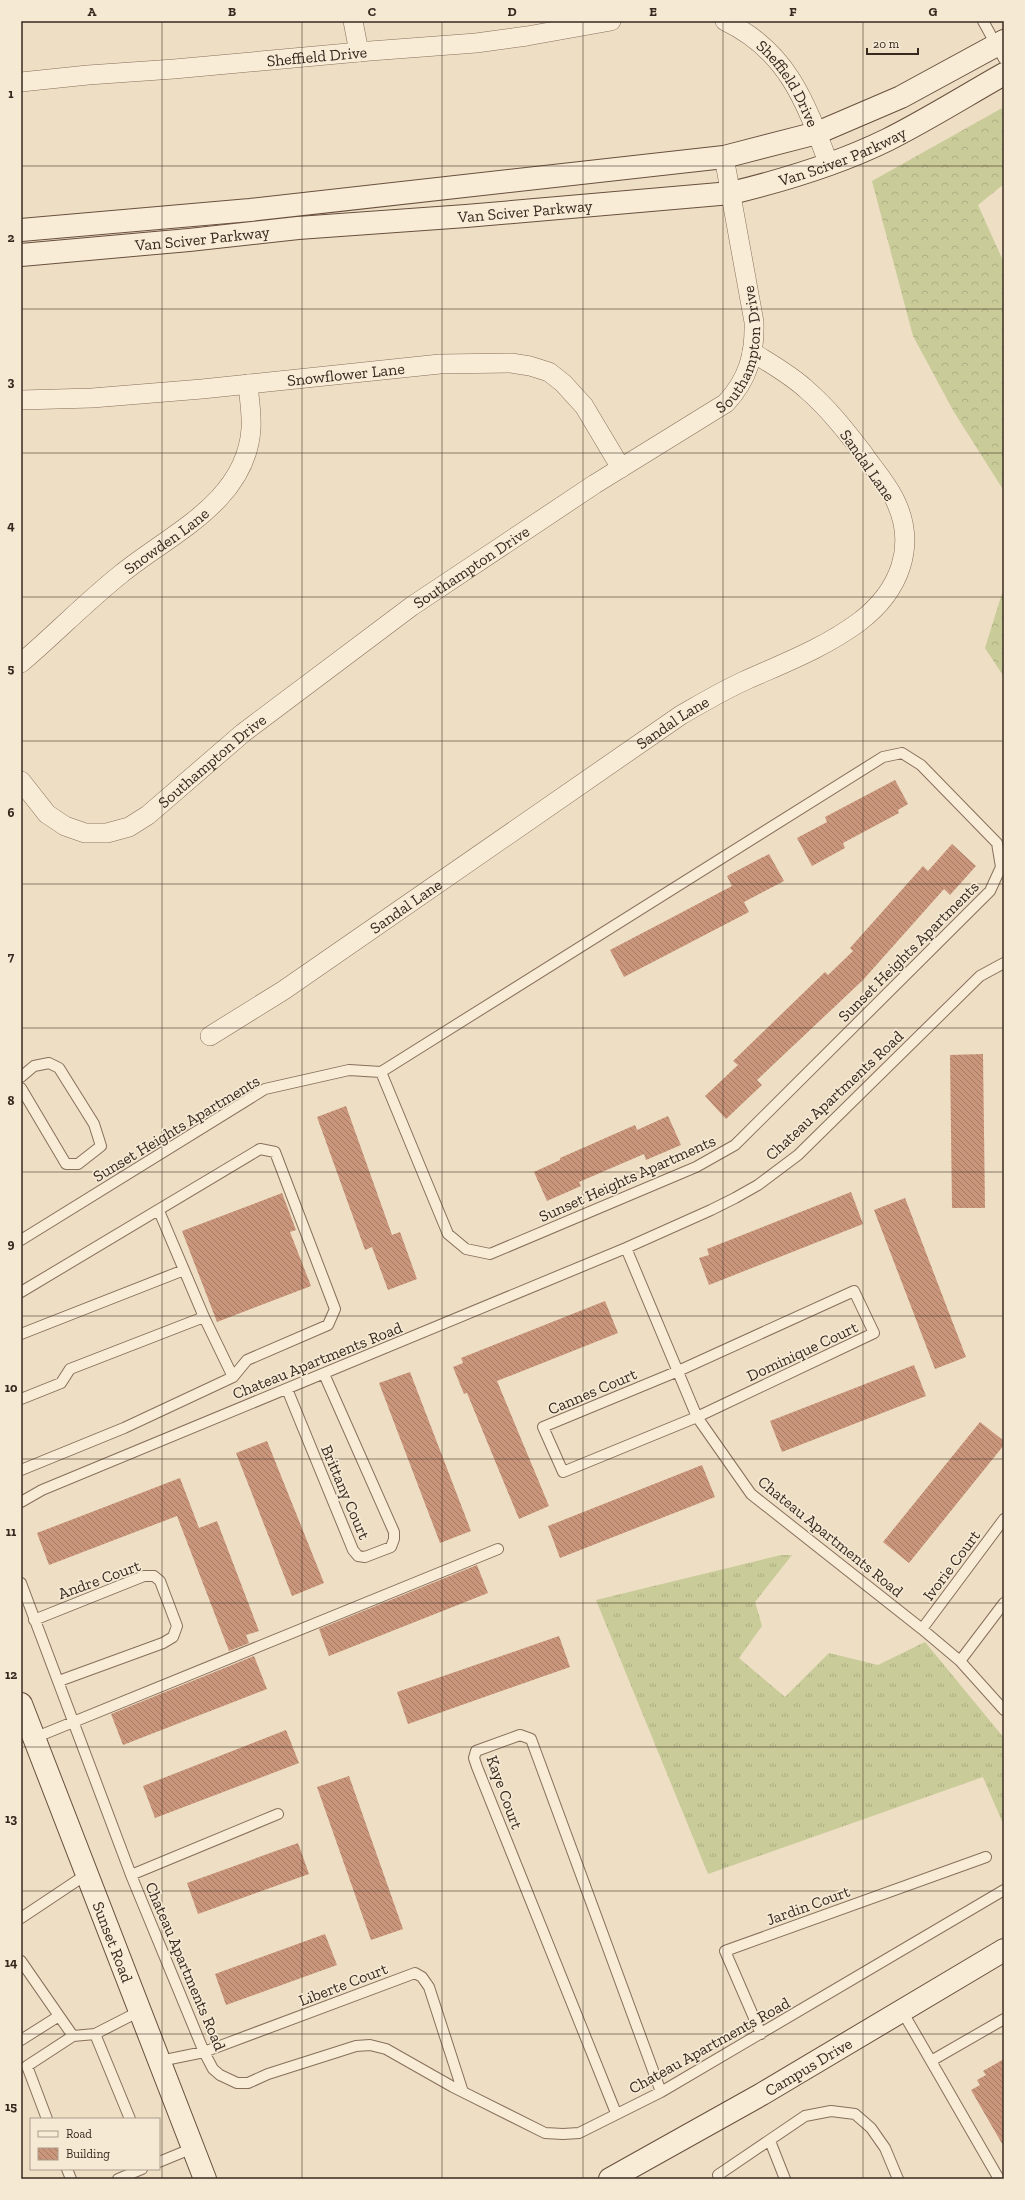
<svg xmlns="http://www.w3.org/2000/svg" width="1025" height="2200" font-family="'Zilla Slab',serif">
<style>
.grass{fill:url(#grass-tufts)}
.forest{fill:url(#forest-crowns)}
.building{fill:url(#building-back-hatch)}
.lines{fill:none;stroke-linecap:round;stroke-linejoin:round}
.lane-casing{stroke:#886f5b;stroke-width:12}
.street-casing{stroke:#886f5b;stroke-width:20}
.secondary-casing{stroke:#69503e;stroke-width:24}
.lane{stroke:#f8ecd7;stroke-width:10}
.street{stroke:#f8ecd7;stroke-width:19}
.secondary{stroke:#f8ecd7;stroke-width:22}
.grid{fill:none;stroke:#38291f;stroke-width:1;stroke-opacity:0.55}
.labels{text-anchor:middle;stroke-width:3.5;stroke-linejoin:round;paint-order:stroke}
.street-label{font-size:16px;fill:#38291f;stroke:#f5e9d4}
.neatline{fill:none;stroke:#38291f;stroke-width:1.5}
.grid-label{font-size:13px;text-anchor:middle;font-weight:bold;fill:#38291f}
</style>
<defs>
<pattern id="grass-tufts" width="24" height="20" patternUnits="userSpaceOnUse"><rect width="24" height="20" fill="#c9cb98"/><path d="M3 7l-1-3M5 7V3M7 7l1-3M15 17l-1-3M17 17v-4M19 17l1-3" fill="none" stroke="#adae83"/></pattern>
<pattern id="forest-crowns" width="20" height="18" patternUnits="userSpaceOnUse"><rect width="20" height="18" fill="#c9cb98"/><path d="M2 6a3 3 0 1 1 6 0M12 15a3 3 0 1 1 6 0" fill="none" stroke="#adae83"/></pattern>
<pattern id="building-back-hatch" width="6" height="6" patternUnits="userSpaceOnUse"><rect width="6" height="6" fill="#ca967b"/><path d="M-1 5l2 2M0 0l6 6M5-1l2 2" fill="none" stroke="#a57a64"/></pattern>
</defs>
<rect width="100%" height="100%" fill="#eddec4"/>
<!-- grass -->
<path class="grass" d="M781 1555H792L755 1602 762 1626 739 1658 785 1697 829 1653 878 1665 925 1642 1004 1738V1826L983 1777 708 1874 596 1600Z"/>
<!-- forest -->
<path class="forest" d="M1004 107V184L978 205 1004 263V491L954 412 913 336 872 181Z
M1004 587V677L985 648Z"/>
<!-- building -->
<path class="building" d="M895 780 908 804 898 810 899 813 843 843 845 848 812 866 797 838 827 822 825 817Z
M952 844 976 866 950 895 944 889 863 980 757 1080 762 1085 726 1119 705 1096 738 1065 733 1061 825 972 828 975 853 951 850 948 923 866 928 871Z
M769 854 784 881 744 902 749 912 624 977 610 950 732 886 727 876Z
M983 1054 985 1208H952L950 1055Z
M346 1106 392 1235 400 1232 417 1279 388 1290 372 1247 365 1250 317 1117Z
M668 1116 681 1145 646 1160 644 1154 579 1182 581 1186 547 1201 534 1172 560 1160V1158L635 1125 637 1130Z
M851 1192 863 1224 709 1285 699 1258 709 1255 707 1249Z
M282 1193 296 1230 290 1232 311 1286 217 1322 182 1231Z
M905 1198 966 1357 935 1369 874 1210Z
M605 1301 618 1333 497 1381 549 1506 519 1519 467 1393 464 1394 453 1367 463 1363 461 1358Z
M914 1365 926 1396 782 1452 770 1421Z
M410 1372 471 1531 440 1543 379 1383Z
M980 1422 1004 1441V1445L909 1563 883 1542Z
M267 1441 324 1583 292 1596 236 1453Z
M702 1465 715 1497 560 1558 548 1526Z
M180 1478 199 1528 217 1521 259 1631 246 1635 249 1643 229 1651 177 1516 49 1565 37 1533Z
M477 1565 488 1593 329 1656 319 1629Z
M559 1636 570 1667 408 1724 397 1692Z
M254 1656 267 1689 123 1745 111 1714Z
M286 1730 299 1763 155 1818 143 1786Z
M349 1776 403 1929 371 1940 317 1787Z
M298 1843 309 1874 198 1914 187 1883Z
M325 1934 337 1965 226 2005 215 1974Z
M1004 2059V2147L971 2090 980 2085 977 2080 986 2075 983 2071Z"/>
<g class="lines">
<!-- lane casing -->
<g class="lane-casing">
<path id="lane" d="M983 21 1004 59
M21 1077 34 1066 49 1063 59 1068 94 1124 101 1146 78 1164H66L21 1088
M159 1211 204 1317 233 1377
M21 1240 265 1089 349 1070 381 1072 883 757 902 753 921 765 997 843 1001 867 990 891 735 1145 696 1167 490 1254 466 1249 448 1234 381 1072
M626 1248 697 1417 751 1494 922 1629 960 1661 1004 1710
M854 1291 874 1333 697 1417 563 1472 543 1427 676 1372Z
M21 1292 260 1149 275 1152 335 1309 328 1325 247 1360 233 1377 124 1428 21 1470
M21 1334 184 1270
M287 1389 353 1550 358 1556 365 1557 391 1547 394 1539V1532L324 1374
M21 1399 61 1383 70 1369 204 1317
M21 1502 42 1490 626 1248 711 1210 735 1198 758 1185 798 1155 980 976 1004 963
M21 1583 131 1875 204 2052 213 2069 220 2075 237 2083H248L268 2074 356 2046 370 2045 386 2049 453 2087 545 2133 563 2134 579 2133 661 2092 1004 1890
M34 1620 144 1576H154L160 1581 177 1626 173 1637 163 1643 59 1681
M922 1629 1004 1519
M960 1661 1004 1603
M34 1738 498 1549
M131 1875 278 1814
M21 1918 87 1874
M21 1961 73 2036 95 2034 140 2011
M902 2011 931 2061 1004 2019
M95 2034 130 2119
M761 2034 725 1951 986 1857
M21 2040 59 2016
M160 2061 204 2052 415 1973 422 1977 429 1987 462 2089
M931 2061 999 2179
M616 2113 477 1767 474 1758 476 1751 520 1735 531 1739 661 2092
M47 2119 27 2066 73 2036
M770 2141 785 2179
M159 2162 193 2148
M67 2169 71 2179
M718 2175 805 2116 831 2111 855 2114 871 2128 885 2148 898 2179
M118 2179 142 2169"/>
</g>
<!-- street casing -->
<g class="street-casing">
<g id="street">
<path d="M353 21 359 52"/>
<path id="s1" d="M725 21C788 51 806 103 829 165"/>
<path id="s2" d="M21 82 88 75 174 69 370 51 476 43 527 36 611 21"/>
<path id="s3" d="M21 400 92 398 202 389 440 364 511 363 530 366 549 372 563 383 584 406 621 468"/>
<path id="s4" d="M21 663C55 634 86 602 121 574 170 534 246 502 251 429 252 414 249 398 248 384"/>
<path id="s5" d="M21 781 47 814 65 826 85 833H107L129 827 148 815 243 733 412 606 595 484 726 403C748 379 755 355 754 322L724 157"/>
<path id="s6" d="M210 1036 284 990 681 715C702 703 722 691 744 681 784 663 824 648 859 622 900 591 918 545 894 498 885 481 873 468 863 453 846 431 828 408 807 390 791 375 771 364 752 352"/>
</g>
</g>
<!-- secondary casing -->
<g class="secondary-casing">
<g id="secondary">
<path d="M21 230 250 210 724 157 817 133 901 97 1004 41"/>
<path id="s7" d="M21 255 189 240 298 228 466 216 731 193C785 180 838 164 887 140 927 120 965 96 1004 74"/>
<path id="s8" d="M21 1704 205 2179"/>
<path id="s9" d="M610 2179 762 2094 1004 1950"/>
</g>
</g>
<!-- lane -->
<use href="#lane" class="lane"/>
<!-- street -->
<use href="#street" class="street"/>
<!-- secondary -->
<use href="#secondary" class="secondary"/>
</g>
<!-- grid -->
<path class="grid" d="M162 21V2179M302 21V2179M442 21V2179M583 21V2179M723 21V2179M863 21V2179M21 166H1004M21 309H1004M21 453H1004M21 597H1004M21 741H1004M21 884H1004M21 1028H1004M21 1172H1004M21 1316H1004M21 1459H1004M21 1603H1004M21 1747H1004M21 1891H1004M21 2034H1004"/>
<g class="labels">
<!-- street labels -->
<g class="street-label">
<text dy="6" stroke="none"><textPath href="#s2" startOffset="297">Sheffield Drive</textPath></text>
<text dy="6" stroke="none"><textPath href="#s1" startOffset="91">Sheffield Drive</textPath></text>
<text dy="6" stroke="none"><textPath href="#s7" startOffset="830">Van Sciver Parkway</textPath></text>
<text dy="6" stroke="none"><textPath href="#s7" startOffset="506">Van Sciver Parkway</textPath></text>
<text dy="6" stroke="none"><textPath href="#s7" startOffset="182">Van Sciver Parkway</textPath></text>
<text dy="6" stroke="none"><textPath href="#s5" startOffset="920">Southampton Drive</textPath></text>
<text dy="6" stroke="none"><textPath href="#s3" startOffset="326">Snowflower Lane</textPath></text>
<text transform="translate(868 465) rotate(55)" y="6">Sandal Lane</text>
<text dy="6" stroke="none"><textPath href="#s4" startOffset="190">Snowden Lane</textPath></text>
<text dy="6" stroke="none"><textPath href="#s5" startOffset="560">Southampton Drive</textPath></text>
<text dy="6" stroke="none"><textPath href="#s6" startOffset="559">Sandal Lane</textPath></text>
<text dy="6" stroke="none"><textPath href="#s5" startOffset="236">Southampton Drive</textPath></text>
<text dy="6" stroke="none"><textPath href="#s6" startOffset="235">Sandal Lane</textPath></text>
<text transform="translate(908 951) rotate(-45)" y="6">Sunset Heights Apartments</text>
<text transform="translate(834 1095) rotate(-43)" y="6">Chateau Apartments Road</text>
<text transform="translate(176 1128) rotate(-31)" y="6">Sunset Heights Apartments</text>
<text transform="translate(627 1178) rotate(-24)" y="6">Sunset Heights Apartments</text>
<text transform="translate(802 1351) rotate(-25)" y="6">Dominique Court</text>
<text transform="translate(317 1360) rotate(-22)" y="6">Chateau Apartments Road</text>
<text transform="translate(592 1391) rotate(-23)" y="6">Cannes Court</text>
<text transform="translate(346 1492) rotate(67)" y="6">Brittany Court</text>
<text transform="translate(831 1536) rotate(39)" y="6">Chateau Apartments Road</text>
<text transform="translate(951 1565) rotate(-53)" y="6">Ivorie Court</text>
<text transform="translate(99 1579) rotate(-20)" y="6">Andre Court</text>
<text transform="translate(505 1792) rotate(70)" y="6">Kaye Court</text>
<text transform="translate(808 1905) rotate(-20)" y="6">Jardin Court</text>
<text dy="6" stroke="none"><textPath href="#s8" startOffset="255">Sunset Road</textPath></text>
<text transform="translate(186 1966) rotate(67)" y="6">Chateau Apartments Road</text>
<text transform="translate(343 1984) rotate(-21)" y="6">Liberte Court</text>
<text transform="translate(709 2045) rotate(-29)" y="6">Chateau Apartments Road</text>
<text dy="6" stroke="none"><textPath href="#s9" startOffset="228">Campus Drive</textPath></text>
</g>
</g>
<!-- border -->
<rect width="1025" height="2200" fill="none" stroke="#f5e9d4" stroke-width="44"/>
<!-- legend -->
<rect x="30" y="2118" width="130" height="52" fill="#f5e9d4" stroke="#a99c8c"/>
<rect x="38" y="2131" width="20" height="6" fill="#f8ecd7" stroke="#a99c8c"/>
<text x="66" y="2138" font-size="12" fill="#38291f">Road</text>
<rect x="38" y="2148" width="20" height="12" fill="url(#building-back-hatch)" stroke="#a99c8c"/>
<text x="66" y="2158" font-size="12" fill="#38291f">Building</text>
<!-- scale -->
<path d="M867 48v6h51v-6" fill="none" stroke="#38291f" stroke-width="2"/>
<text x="873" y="48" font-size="12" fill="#38291f" stroke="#f5e9d4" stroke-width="3" paint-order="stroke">20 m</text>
<rect x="22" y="22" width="981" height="2156" class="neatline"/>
<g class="grid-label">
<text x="92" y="16">A</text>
<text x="232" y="16">B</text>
<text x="372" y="16">C</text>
<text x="512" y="16">D</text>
<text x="653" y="16">E</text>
<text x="793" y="16">F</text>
<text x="933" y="16">G</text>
<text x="11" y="98">1</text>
<text x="11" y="242">2</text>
<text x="11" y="386">3</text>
<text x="11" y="530">4</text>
<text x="11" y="673">5</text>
<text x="11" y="817">6</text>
<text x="11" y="961">7</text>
<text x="11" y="1105">8</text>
<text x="11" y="1248">9</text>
<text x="11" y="1392">10</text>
<text x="11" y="1536">11</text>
<text x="11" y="1679">12</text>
<text x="11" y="1823">13</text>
<text x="11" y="1967">14</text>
<text x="11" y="2111">15</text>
</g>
</svg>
